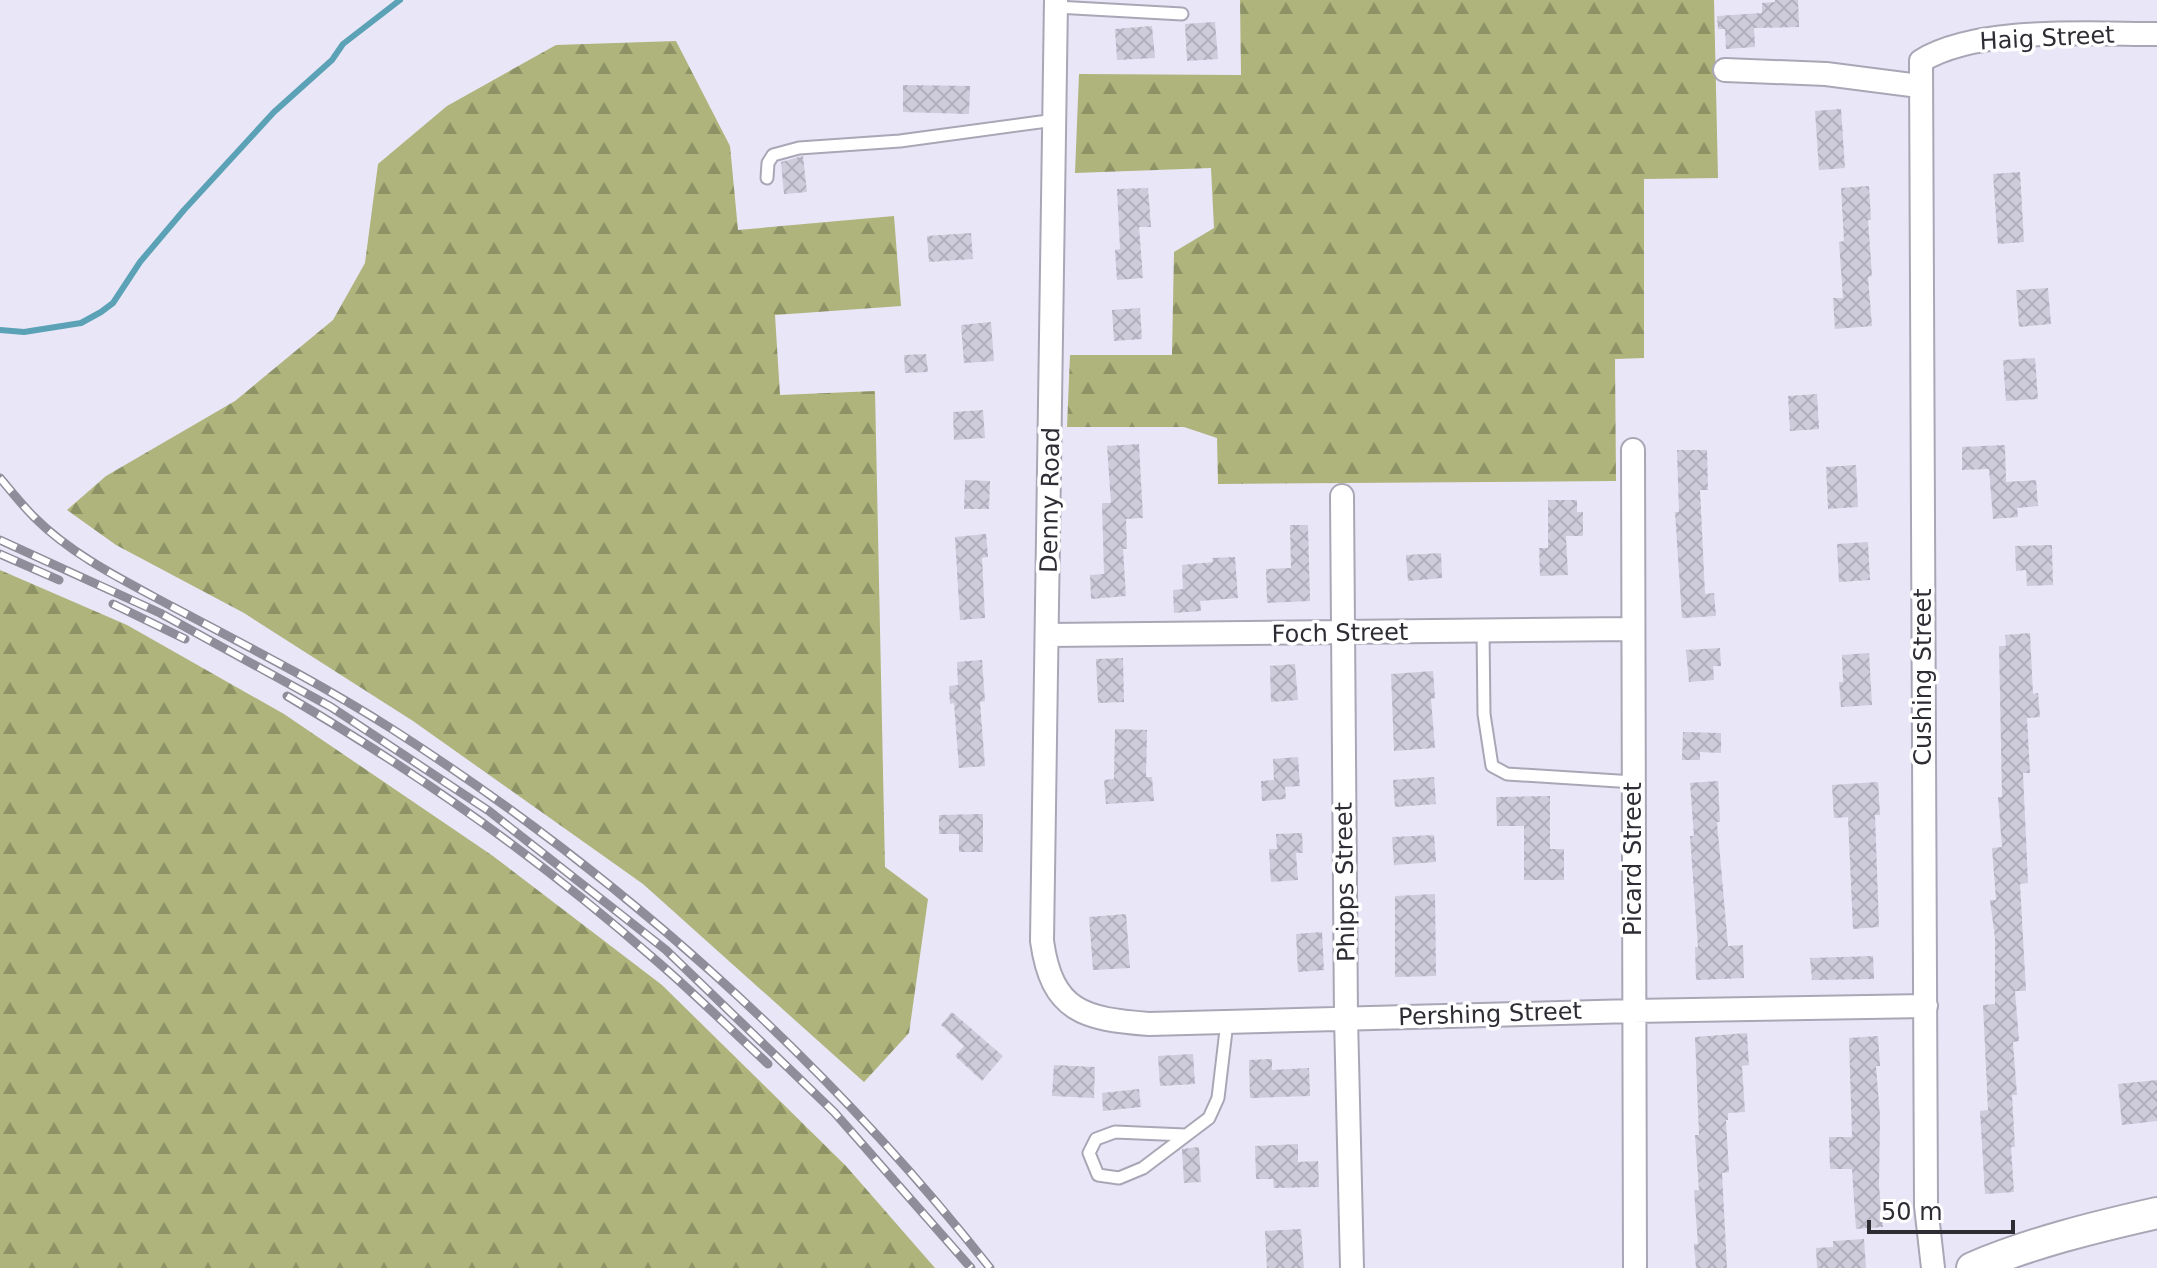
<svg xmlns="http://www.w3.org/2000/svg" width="2157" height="1268" font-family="'DejaVu Sans',sans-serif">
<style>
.forest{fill:url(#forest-firs)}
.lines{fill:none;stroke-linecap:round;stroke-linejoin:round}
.stream{stroke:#5ba2b6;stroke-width:6}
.building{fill:url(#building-cross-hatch)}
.lane-casing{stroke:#aaa6b6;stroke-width:15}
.street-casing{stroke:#aaa6b6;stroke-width:26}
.secondary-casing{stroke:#aaa6b6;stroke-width:34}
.lane{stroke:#fff;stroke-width:11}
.street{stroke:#fff;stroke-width:22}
.secondary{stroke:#fff;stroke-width:30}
.rail-casing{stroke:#8f8d99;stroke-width:9}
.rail{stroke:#fff;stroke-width:6;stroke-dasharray:18;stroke-linecap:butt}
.labels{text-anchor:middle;stroke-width:7;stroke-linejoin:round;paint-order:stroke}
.street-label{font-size:24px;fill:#2f2d34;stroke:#fff}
</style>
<defs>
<pattern id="forest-firs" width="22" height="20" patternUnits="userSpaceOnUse" patternTransform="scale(2)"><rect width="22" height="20" fill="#aeb47b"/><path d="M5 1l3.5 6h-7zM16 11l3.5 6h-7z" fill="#8e9366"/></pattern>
<pattern id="building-cross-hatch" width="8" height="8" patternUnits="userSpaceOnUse" patternTransform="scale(2)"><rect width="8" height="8" fill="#cecbdb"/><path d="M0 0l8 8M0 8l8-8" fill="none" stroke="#b1afbd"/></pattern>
</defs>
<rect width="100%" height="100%" fill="#e9e6f7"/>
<!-- forest -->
<path class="forest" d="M1240 0H1714L1718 178 1644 179V358L1615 359 1616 481 1218 484 1217 438 1184 427H1067L1070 355H1172L1174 252 1214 228 1211 168 1075 173 1079 74 1241 75Z
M676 41 730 146 738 230 894 216 901 306 775 315 780 395 875 391 885 867 928 899 909 1033 864 1082 643 884 413 721 244 613 116 545 67 510 106 476 235 401 333 320 365 263 378 164 447 106 556 45Z
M0 570 127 625 284 714 493 856 662 985 846 1166 935 1268H0Z"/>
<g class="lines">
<!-- stream -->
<path class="stream" d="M0 330 24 332 81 323 101 312 113 303 140 262 184 210 274 112 332 60 343 44 400 0"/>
</g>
<!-- building -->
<path class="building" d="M1775 0H1798L1799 27 1754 28 1755 47 1726 49 1725 29H1718L1717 16 1762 13V3L1775 2Z
M1215 22 1218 59 1187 61 1185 24Z
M1152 26 1155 58 1117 60 1115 29Z
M903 85 970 86 969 114 903 112Z
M1841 109 1845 168 1819 170 1815 111Z
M803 156 807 192 784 194 781 162Z
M2020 172 2024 242 1998 244 1993 174Z
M1869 186 1871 220H1868L1872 276 1868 277 1872 326 1835 329 1833 298H1843L1839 242 1844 241 1841 188Z
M1148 188 1151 227H1139L1143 278 1117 280 1115 250 1120 249 1117 189Z
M971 233 973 259 929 262 927 236Z
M2048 288 2051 324 2019 327 2016 290Z
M1140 308 1142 339 1114 341 1112 310Z
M991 322 994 361 964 363 961 325Z
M926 354 928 372 905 373 904 355Z
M2035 358 2038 399 2006 401 2003 360Z
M1817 394 1819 429 1790 431 1788 396Z
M983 410 985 438 954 440 953 412Z
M1139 444 1143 518 1126 519 1127 549H1123L1126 596 1091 599 1090 575 1104 574 1102 503H1111L1107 446Z
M2005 445 2006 482 2036 480 2038 506 2017 508 2018 517 1993 519 1989 469 1962 470V447Z
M1677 450H1707L1708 490H1700L1703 552 1705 594 1714 593 1716 616 1682 618 1675 512H1679Z
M1856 465 1858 507 1828 509 1826 467Z
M965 480 990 481 989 509H964Z
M1548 500H1577V512H1583V536H1566L1568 575 1540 576 1539 548H1548Z
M1290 525H1308L1310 601 1267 603 1266 569 1291 568Z
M986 534 988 557 982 558 985 618 960 620 955 537Z
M1868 542 1870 580 1839 582 1837 544Z
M2052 545 2053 585 2027 586 2026 570 2016 571 2015 546Z
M1441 553 1442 578 1408 581 1406 555Z
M1235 557 1238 598 1200 601 1201 611 1174 613 1173 590 1183 589 1182 565 1213 562 1212 558Z
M2030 633 2033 694 2038 693 2040 717 2027 718 2030 773H2023L2028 883 2020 884 2026 991H2015L2019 1041 2013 1042 2017 1095H2012L2015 1147H2011L2014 1192 1985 1194 1980 1111 1988 1110 1983 1005 1995 1004V938L1990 900H1996L1992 848 2002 847 1998 797H2002L1999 646H2006L2005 635Z
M1720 648 1721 666H1713L1714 680 1689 682 1686 650Z
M1869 653 1872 705 1841 707 1839 682H1843L1842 655Z
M1123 658 1124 702 1098 703 1096 659Z
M982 660 985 701 980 702 985 766 959 768 954 703 950 704 949 686 958 685 957 662Z
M1295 664 1298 700 1271 702 1270 666Z
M1433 671 1435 698 1431 699 1435 748 1394 751 1391 674Z
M1115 729 1147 730 1146 777H1152L1154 801 1106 804 1104 780 1114 779Z
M1683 732 1721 733V753L1700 752V760H1682Z
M1298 757 1300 786 1285 787 1286 799 1262 801 1261 781 1274 780 1273 759Z
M1434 777 1436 804 1395 807 1393 780Z
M1718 781 1720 822H1717L1728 946 1743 945 1744 978 1696 980 1695 947H1698L1690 836H1694L1690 783Z
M1878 782 1880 815H1875L1879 927 1853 929 1848 817 1834 818 1832 785Z
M1550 796V849H1564V880H1524V826H1497L1496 797Z
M983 814V852H959V834H939V815Z
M1302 833 1303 853H1296L1298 880 1271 882 1269 849H1277L1276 834Z
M1434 835 1436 862 1394 865 1392 837Z
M1435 894 1436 976 1395 977V896Z
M1126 914 1130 968 1093 970 1089 917Z
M1322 932 1324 970 1298 972 1296 934Z
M1873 956 1874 979 1812 980 1810 958Z
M952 1012 1003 1056 982 1081 955 1056 964 1046 941 1025Z
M1747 1033 1749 1065 1742 1066 1745 1112 1728 1113V1120H1726L1729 1172 1722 1173 1727 1268H1696L1694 1244H1698L1694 1190H1699L1695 1135H1699L1695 1037Z
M1878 1036 1880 1066H1876L1880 1117 1879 1187 1883 1227 1856 1229 1852 1169H1830L1829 1137H1852L1849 1038Z
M1193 1054 1195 1084 1160 1086 1158 1056Z
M1272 1059V1070L1309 1068 1310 1096 1250 1098 1249 1060Z
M1054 1065 1095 1067 1094 1098 1052 1096Z
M2157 1080V1121L2122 1125 2118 1084Z
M1139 1089 1141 1107 1103 1111 1102 1093Z
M1298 1144V1162L1318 1161 1319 1187 1274 1188 1273 1179H1256L1255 1146Z
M1199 1147 1201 1182 1184 1183 1182 1149Z
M1301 1229 1304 1268H1267L1265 1231Z
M1864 1239 1866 1268H1817L1816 1248 1833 1247V1241Z"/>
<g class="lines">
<!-- lane casing -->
<g class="lane-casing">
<path id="lane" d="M1056 7 1182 14
M767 178 768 163 773 155 799 148 900 141 1055 120
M1483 631 1484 714 1492 766 1507 774 1634 782
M1185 1135 1115 1132 1096 1139 1089 1153 1098 1175 1119 1178 1143 1168 1209 1118 1218 1098 1227 1022"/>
</g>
<!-- street casing -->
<g class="street-casing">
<path id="street" d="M1056 0 1042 941C1052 1012 1084 1019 1149 1024L1633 1011 1926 1006
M1725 70 1826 74 1919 86
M1633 450 1635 1268
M1342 496 1346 1018 1352 1268
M1048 635 1632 629
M1933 1268 1926 1206 1921 61C1977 26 2090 34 2157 34"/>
</g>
<!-- secondary casing -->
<g class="secondary-casing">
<path id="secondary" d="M1972 1268C2030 1243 2095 1227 2157 1213"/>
</g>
<!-- lane -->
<use href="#lane" class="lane"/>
<!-- street -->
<use href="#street" class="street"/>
<!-- secondary -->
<use href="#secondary" class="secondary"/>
<!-- rail casing -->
<g class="rail-casing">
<path id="rail" d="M0 478C11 491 22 505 34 517 73 556 125 581 173 607 247 646 321 684 392 729 617 873 824 1057 990 1268
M0 540 160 613 331 707 489 811 666 950 834 1112 971 1268
M0 554 59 580
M113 604 185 639
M287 696C415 771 540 859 652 957 692 991 730 1029 768 1064"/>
</g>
<!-- rail -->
<use href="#rail" class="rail"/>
</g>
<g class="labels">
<!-- street labels -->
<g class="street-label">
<text transform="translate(2047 38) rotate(-3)" y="8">Haig Street</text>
<text transform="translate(1050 500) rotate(-89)" y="8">Denny Road</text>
<text transform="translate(1340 633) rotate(-1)" y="8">Foch Street</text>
<text transform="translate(1923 677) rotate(-90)" y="8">Cushing Street</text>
<text transform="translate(1633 859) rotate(-90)" y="8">Picard Street</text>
<text transform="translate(1345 882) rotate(-91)" y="8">Phipps Street</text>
<text transform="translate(1490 1014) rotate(-2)" y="8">Pershing Street</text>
</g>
</g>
<!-- scale -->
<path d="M1869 1220v12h144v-12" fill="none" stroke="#2f2d34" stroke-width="4"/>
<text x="1881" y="1220" font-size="24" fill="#2f2d34" stroke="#ffffff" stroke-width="6" paint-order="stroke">50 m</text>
</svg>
